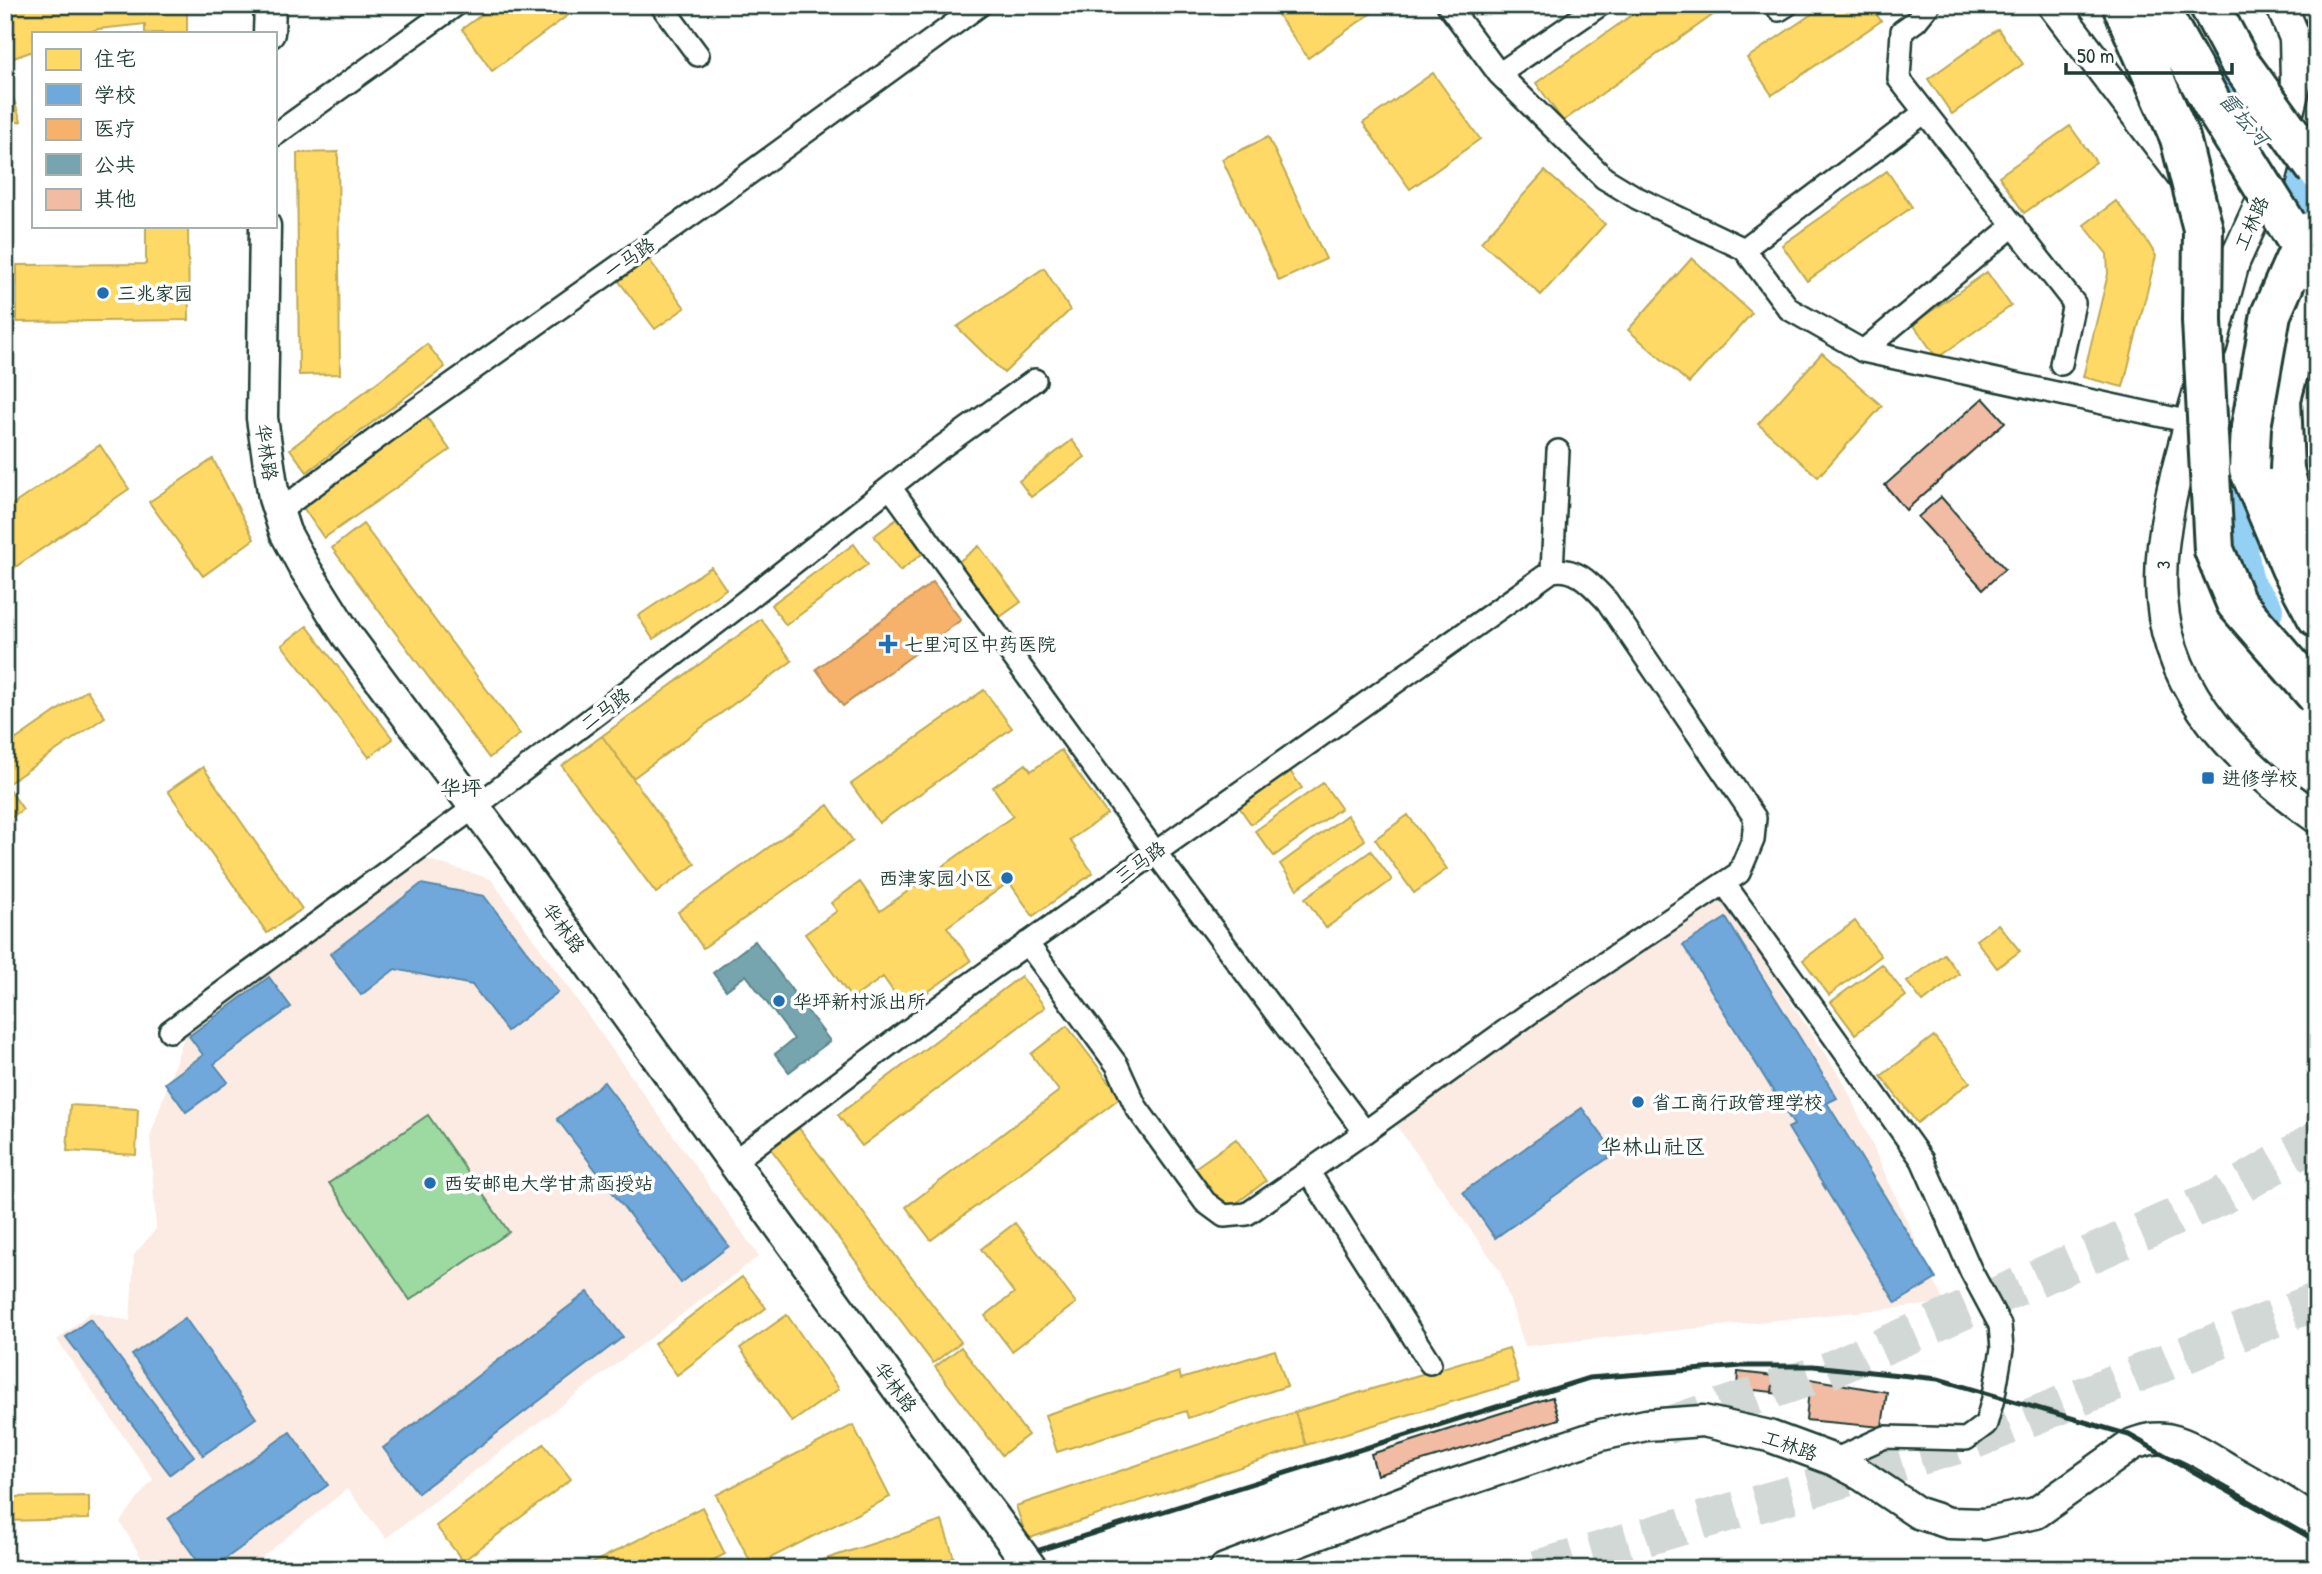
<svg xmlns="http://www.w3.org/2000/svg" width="2322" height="1574" font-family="'Patrick Hand','LXGW WenKai TC',sans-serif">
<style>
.built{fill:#fbebe3}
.green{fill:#9ddaa1;stroke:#5e8c6a;stroke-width:2}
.homes{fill:#ffd966;stroke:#bcaa57;stroke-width:2}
.schools{fill:#6fa8dc;stroke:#5788aa;stroke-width:2}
.health{fill:#f6b26b;stroke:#b68f5a;stroke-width:2}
.public{fill:#76a5af;stroke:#5c868a;stroke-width:2}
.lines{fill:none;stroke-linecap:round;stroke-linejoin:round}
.river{stroke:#94cff4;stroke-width:40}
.building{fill:#f1bca3;stroke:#1f3d34;stroke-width:2}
.highway-tunnel{stroke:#d2d8d6;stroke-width:38;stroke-dasharray:38 19;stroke-linecap:butt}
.street-casing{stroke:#1f3d34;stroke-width:26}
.secondary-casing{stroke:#1f3d34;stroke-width:35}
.highway-casing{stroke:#1f3d34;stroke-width:44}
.street{stroke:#fff;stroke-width:21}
.secondary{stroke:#fff;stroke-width:30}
.highway{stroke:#fff;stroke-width:38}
.rail{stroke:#1f3d34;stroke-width:5}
.secondary-bridge-casing{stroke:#1f3d34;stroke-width:35;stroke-linecap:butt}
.highway-bridge-casing{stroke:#1f3d34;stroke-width:44;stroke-linecap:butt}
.secondary-bridge{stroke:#fff;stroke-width:30}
.highway-bridge{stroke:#fff;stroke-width:38}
.poi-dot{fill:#1f6fb2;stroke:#fff;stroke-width:2.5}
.labels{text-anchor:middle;stroke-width:7;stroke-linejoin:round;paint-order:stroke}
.street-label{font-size:19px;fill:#1f3d34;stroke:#fff}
.poi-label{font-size:19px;fill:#1f3d34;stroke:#fff;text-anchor:start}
.water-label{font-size:21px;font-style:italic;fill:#3c6264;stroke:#fff}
.neighbourhood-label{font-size:21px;fill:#1f3d34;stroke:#fff}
</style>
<rect width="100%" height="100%" fill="#fff"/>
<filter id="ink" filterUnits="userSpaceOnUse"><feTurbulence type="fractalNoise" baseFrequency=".0143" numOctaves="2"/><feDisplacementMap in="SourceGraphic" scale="14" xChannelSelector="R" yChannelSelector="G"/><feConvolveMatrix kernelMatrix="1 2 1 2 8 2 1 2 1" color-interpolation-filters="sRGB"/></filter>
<g filter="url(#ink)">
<!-- built -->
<path class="built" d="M426 859 491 879 759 1256 386 1538 347 1489 247 1569H148L120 1522 153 1479 57 1340 91 1312 130 1321 134 1255 156 1229 150 1137 188 1025Z
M1720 895 1844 1083 1944 1303 1525 1346 1500 1271 1394 1122Z"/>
<!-- green -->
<path class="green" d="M428 1115 509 1232 410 1300 329 1183Z"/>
<!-- homes -->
<path class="homes" d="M5 5H187V33H145V24L98 29 86 33H33V51L5 61Z
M495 5H582L492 71 462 29Z
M1271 5H1374L1377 9 1308 58Z
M1646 5H1727L1563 121 1536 83Z
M1825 5H1870L1881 21 1772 95 1747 58Z
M1998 29 2023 64 1952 114 1928 79Z
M1433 73 1480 139 1410 189 1363 123Z
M5 74 21 121 5 126Z
M2070 126 2096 162 2024 213 1999 176Z
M1268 137 1326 259 1279 281 1222 159Z
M338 152 340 374 299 375 297 153Z
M1545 171 1605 224 1541 295 1481 242Z
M1887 171 1912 207 1807 281 1782 245Z
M2116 201 2147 241 2156 256 2123 387 2083 377 2108 274 2107 254 2084 225Z
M146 226H188L189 320 17 322V265L146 264Z
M648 258 685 308 655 329 618 280Z
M1692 258 1752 313 1689 383 1628 330Z
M1044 268 1070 310 1004 373 957 327Z
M1987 272 2011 306 1937 358 1913 324Z
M427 344 445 367 307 472 290 449Z
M1822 353 1882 406 1818 477 1758 424Z
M426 416 450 450 324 538 300 503Z
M1072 440 1085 457 1031 497 1019 481Z
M100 445 129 489 5 574V510Z
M213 459 254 539 203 576 149 502Z
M897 519 923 553 900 571 874 536Z
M363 524 520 734 489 758 332 548Z
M854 544 868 564 786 625 771 605Z
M979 546 1021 602 993 622 952 567Z
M711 567 726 589 653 639 638 616Z
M761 619 792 661 633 778 602 736Z
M307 626 393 739 369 757 282 645Z
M87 690 105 717 6 785 23 809 5 822V747Z
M984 690 1012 728 879 823 851 784Z
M602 736 695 864 656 893 562 766Z
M1061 750 1107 814 1070 840 1093 873 1033 916 1009 882 947 927 971 961 905 1008 883 977 852 999 805 934 837 911 831 903 860 882 880 911 1013 816 993 787 1026 764 1031 771Z
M1285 764 1302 788 1251 824 1235 801Z
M203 767 302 909 267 933 168 791Z
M1323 783 1341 808 1274 856 1255 831Z
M828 805 853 841 703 948 678 912Z
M1347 815 1365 840 1297 889 1280 864Z
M1408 815 1447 869 1414 893 1375 839Z
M1371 851 1392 880 1326 928 1305 898Z
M1855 921 1881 956 1829 995 1803 960Z
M1998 924 2020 951 1997 968 1976 940Z
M1944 954 1959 974 1923 1002 1907 982Z
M1882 964 1906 996 1855 1034 1831 1002Z
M1021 976 1045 1007 862 1146 838 1115Z
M1067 1026 1121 1097 931 1240 906 1207 1059 1091 1031 1054Z
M1934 1036 1970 1082 1917 1123 1881 1076Z
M70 1105 138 1109 136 1155 67 1151Z
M799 1128 961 1342 933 1363 771 1149Z
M1236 1139 1266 1181 1235 1204 1221 1209 1189 1172Z
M1015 1223 1076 1303 1012 1351 985 1316 1014 1293 981 1249Z
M742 1277 766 1308 677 1375 654 1344Z
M787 1315 839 1389 792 1422 740 1348Z
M961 1347 1028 1435 1002 1455 935 1367Z
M1509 1348 1519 1382 1306 1445 1295 1412Z
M1275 1350 1287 1386 1188 1418 1186 1411 1057 1452 1045 1415 1179 1372 1181 1379Z
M1295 1412 1306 1445 1027 1539 1016 1506Z
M853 1425 890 1497 753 1567 716 1495Z
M544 1444 571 1479 463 1561 436 1526Z
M89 1496V1519L5 1521V1497Z
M702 1507 725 1554 696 1569H581Z
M942 1521 954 1558 922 1569H795Z"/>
<!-- schools -->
<path class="schools" d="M421 884 484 896 558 992 507 1031 472 985 395 969 361 995 330 954Z
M1726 918 1837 1098 1827 1103 1936 1279 1896 1303 1788 1128 1794 1125 1683 945Z
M269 977 291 1007 214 1064 228 1082 186 1112 165 1083 203 1055 189 1036Z
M604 1082 729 1246 681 1283 557 1119Z
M1582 1108 1615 1153 1495 1238 1463 1192Z
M588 1292 623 1337 418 1493 383 1448Z
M185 1318 256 1418 203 1455 132 1355Z
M90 1319 194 1456 170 1474 66 1337Z
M290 1432 328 1485 211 1569H203L168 1519Z"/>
<!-- health -->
<path class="health" d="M933 582 961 620 843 706 816 669Z"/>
<!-- public -->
<path class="public" d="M755 941 830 1041 789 1072 775 1054 794 1039 746 975 726 990 713 973Z"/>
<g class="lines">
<!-- river -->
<path class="river" d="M2201 71 2256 129 2310 198 2317 201
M2263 610 2244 586 2235 532 2248 495 2317 464"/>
</g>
<!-- building -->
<path class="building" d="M1983 398 2005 422 1906 510 1885 485Z
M1941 497 2005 569 1983 589 1918 517Z
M1738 1372 1774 1376 1772 1392 1737 1388Z
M1774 1376 1810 1379 1809 1396 1772 1393Z
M1810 1379 1887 1392 1882 1427 1806 1420Z
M1552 1397 1559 1419 1377 1475 1371 1454Z"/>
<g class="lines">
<!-- highway-tunnel -->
<path class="highway-tunnel" d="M1666 1426 1825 1372 2220 1197 2317 1140
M1537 1569 1972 1441 2317 1301"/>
<!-- street casing -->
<g class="street-casing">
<path id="street" d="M661 5 698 55
M1448 5 1499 74 1604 178 1637 198 1744 249 1789 309 1863 351 2014 225
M1777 5 1779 10 1787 5
M1929 5 1916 21 1902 31 1899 79 2074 303 2061 364
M1499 74 1600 5
M275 135 456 5
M1744 249 1925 112
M1863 351 2190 422
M890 487 1155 852 1365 1132
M278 512 404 418 729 188 980 5
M1552 571 1558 451
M1724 883 1922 1160 1971 1271 2000 1325 2002 1349 1994 1395 1986 1424 1966 1439 1885 1437 1834 1460
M170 1031 475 807 734 610 932 454 1035 380
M733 1162 966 987 1552 571C1576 566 1591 584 1607 601L1755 818 1753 840 1739 873 1530 1013 1365 1132 1247 1214 1224 1216 1205 1202 1136 1107 1117 1065 1027 943
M1308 1171 1430 1363"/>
</g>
<!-- secondary casing -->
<g class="secondary-casing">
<path id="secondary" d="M2053 5 2186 180
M269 33 270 5
M265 226 262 418 274 498 285 532 304 567 346 634 514 860 929 1432 994 1517
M2211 347 2234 262 2269 185 2296 82 2295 38 2281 5
M2199 391C2181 455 2156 534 2162 600 2170 697 2242 765 2317 818
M1225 1569 1411 1499 1601 1435 1646 1425 1703 1421 1769 1436 1834 1460 1857 1472 1918 1513 1949 1523 1984 1524 2036 1513 2133 1444C2147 1439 2160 1436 2175 1441 2194 1447 2212 1459 2228 1469 2259 1486 2288 1503 2317 1524"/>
</g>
<!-- highway casing -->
<g class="highway-casing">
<path id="highway" d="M2209 5 2240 63
M2317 295 2297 340 2281 399 2284 469 2303 546 2317 576
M2249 469 2291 568 2317 617"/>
</g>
<!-- street -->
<use href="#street" class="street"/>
<!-- secondary -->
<use href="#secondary" class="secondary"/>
<!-- highway -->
<use href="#highway" class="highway"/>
<!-- rail -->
<path class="rail" d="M979 1569 1589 1378 1742 1366H1813L1938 1379 2129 1435 2313 1539 2317 1544"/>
<!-- secondary-bridge casing -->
<g class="secondary-bridge-casing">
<path id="secondary-bridge" d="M994 1517 1032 1569"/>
</g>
<!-- highway-bridge casing -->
<g class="highway-bridge-casing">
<path id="highway-bridge" d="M2122 5 2180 138 2203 229 2202 321 2214 550 2236 603 2317 696
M2157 5 2215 109 2317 273
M2240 63 2317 170
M2249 469 2251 427 2271 314 2296 257 2312 231"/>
</g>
<!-- secondary-bridge -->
<use href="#secondary-bridge" class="secondary-bridge"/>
<!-- highway-bridge -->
<use href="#highway-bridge" class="highway-bridge"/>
</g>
</g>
<!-- markers -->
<g class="poi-dot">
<circle cx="103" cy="293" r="7"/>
<path d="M884.5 633.5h7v7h7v7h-7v7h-7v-7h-7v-7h7z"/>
<rect x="2201" y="771" width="14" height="14" rx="3.5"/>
<circle cx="1007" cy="878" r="7"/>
<circle cx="779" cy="1001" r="7"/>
<circle cx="1638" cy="1102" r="7"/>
<circle cx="430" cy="1183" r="7"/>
</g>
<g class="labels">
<!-- street labels -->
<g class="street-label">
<text transform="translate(2251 223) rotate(-66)" y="7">工林路</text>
<text transform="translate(629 258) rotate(-35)" y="7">一马路</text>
<text transform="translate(267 452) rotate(82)" y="7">华林路</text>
<text transform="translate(2163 565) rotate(-87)" y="7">3</text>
<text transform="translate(605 709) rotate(-37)" y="7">二马路</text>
<text transform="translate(1140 862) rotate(-36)" y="7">三马路</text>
<text transform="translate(564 928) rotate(54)" y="7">华林路</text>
<text transform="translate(896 1387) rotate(54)" y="7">华林路</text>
<text transform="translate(1790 1445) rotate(19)" y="7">工林路</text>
</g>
<!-- poi labels -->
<g class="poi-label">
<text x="117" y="300">三兆家园</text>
<text x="904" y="651">七里河区中药医院</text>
<text x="2222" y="785">进修学校</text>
<text x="993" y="885" text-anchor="end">西津家园小区</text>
<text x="793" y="1008">华坪新村派出所</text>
<text x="1652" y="1109">省工商行政管理学校</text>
<text x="444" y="1190">西安邮电大学甘肃函授站</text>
</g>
<!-- water labels -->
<g class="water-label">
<text transform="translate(2244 119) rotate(49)" y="7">雷坛河</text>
</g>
<!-- neighbourhood labels -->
<g class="neighbourhood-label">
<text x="461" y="795">华坪</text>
<text x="1653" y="1154">华林山社区</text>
</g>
</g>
<!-- margin -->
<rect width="2322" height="1574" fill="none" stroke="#fff" stroke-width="28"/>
<rect x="14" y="14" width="2294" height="1546" fill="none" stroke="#1f3d34" stroke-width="2.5" filter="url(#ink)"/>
<!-- legend -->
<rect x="32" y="32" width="245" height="196" fill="#ffffff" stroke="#a5b1ae" stroke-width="2"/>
<rect x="46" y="49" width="35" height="21" fill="#ffd966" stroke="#a5b1ae" stroke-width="2"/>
<text x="94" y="66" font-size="21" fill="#1f3d34">住宅</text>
<rect x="46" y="84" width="35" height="21" fill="#6fa8dc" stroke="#a5b1ae" stroke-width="2"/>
<text x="94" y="102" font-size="21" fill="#1f3d34">学校</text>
<rect x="46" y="119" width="35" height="21" fill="#f6b26b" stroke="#a5b1ae" stroke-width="2"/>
<text x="94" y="136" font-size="21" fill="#1f3d34">医疗</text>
<rect x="46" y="154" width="35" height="21" fill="#76a5af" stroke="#a5b1ae" stroke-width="2"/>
<text x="94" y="172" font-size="21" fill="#1f3d34">公共</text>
<rect x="46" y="189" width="35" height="21" fill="#f1bca3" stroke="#a5b1ae" stroke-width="2"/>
<text x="94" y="206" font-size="21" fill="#1f3d34">其他</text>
<!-- scale -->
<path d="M2066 63v10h166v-10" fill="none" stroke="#1f3d34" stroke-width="3.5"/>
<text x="2077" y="63" font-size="21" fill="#1f3d34" stroke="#ffffff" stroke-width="5" paint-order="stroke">50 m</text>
</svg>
